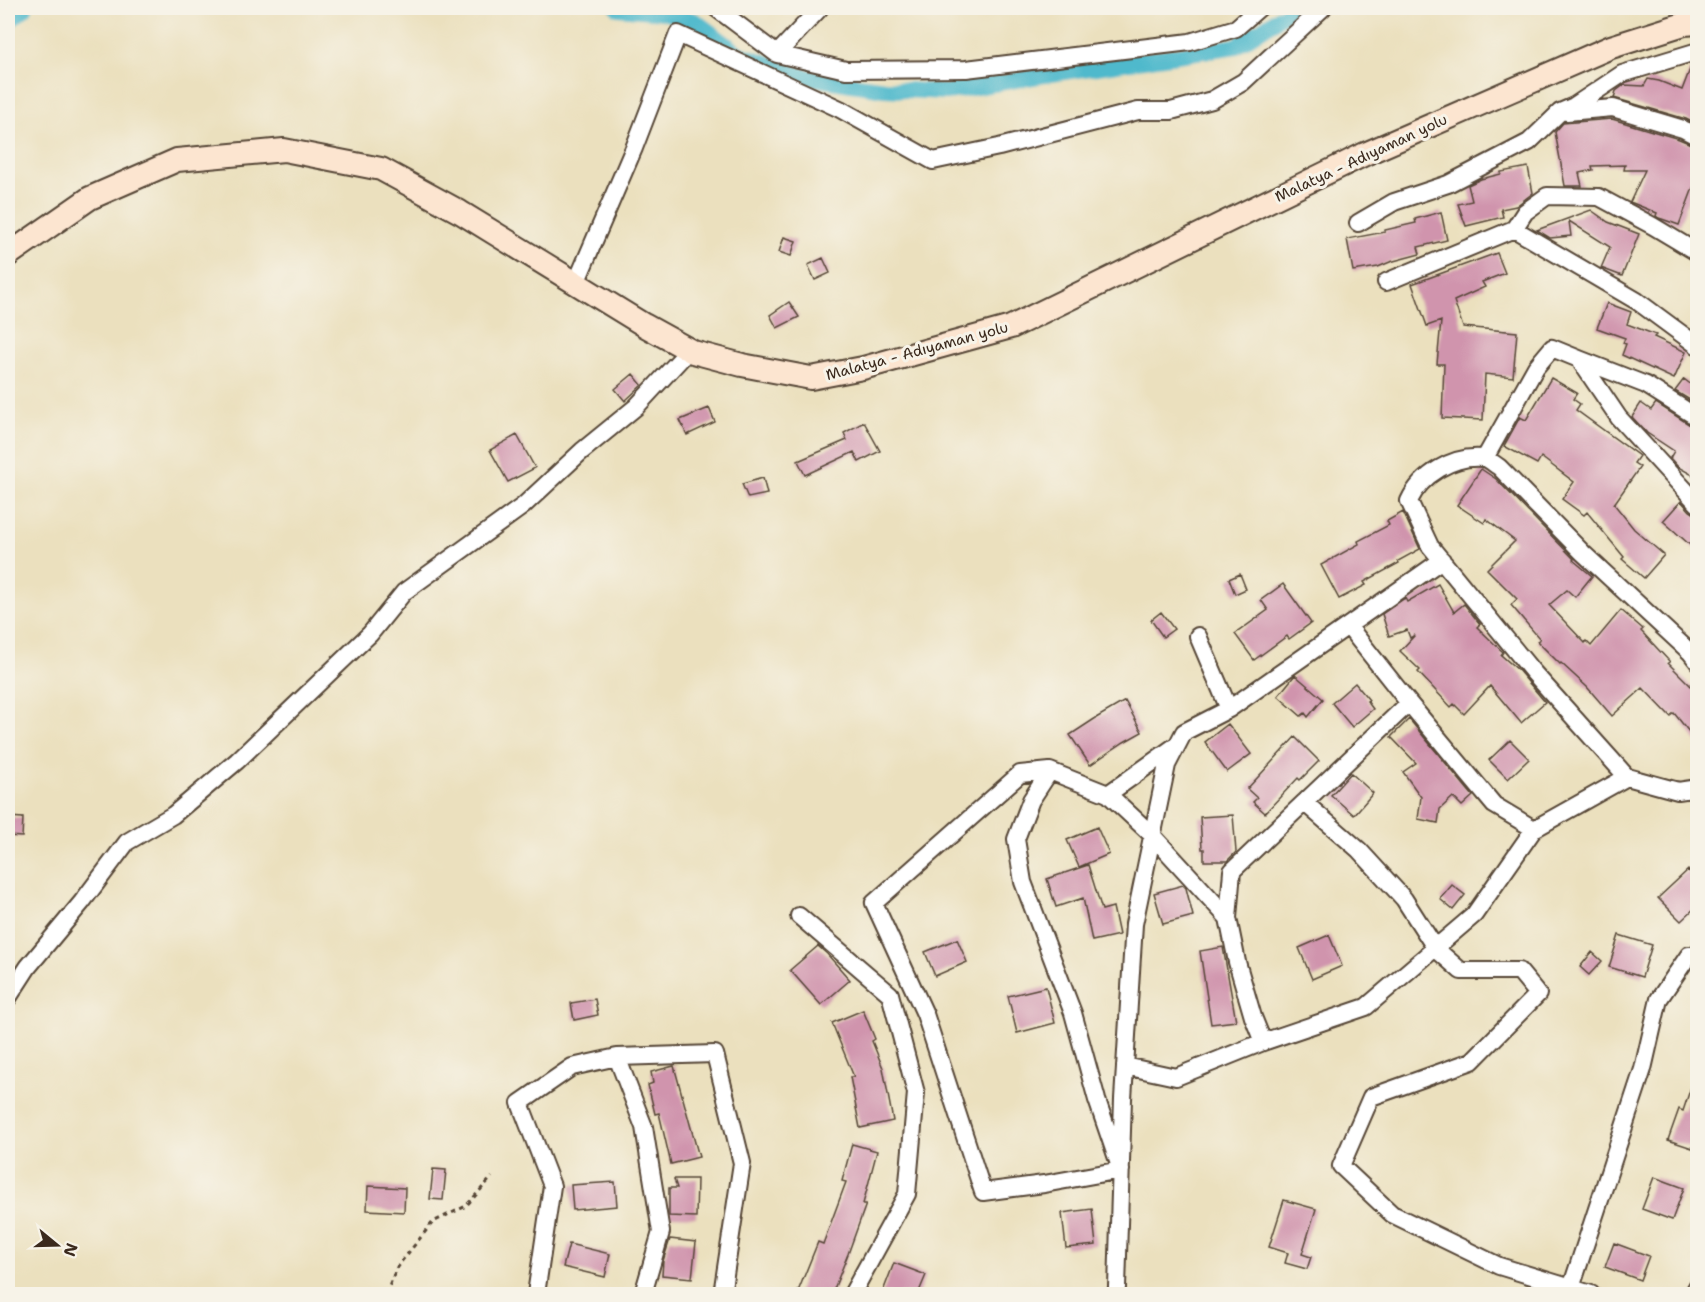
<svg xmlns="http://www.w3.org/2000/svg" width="1705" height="1302" font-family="'Shantell Sans',sans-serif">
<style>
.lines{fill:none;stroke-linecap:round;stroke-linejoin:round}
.canal{stroke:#4fb9cc;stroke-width:16}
.building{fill:#d094ad}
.street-casing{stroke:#554536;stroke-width:20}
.secondary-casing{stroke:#554536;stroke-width:26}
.path{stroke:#554536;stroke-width:3;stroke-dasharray:4.5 4.5;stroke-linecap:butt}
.street{stroke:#fff;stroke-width:16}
.secondary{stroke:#fce5d0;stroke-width:22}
.labels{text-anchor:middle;stroke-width:6;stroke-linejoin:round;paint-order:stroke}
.street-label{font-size:15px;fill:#3b2a1e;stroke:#f7f3e8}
</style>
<rect width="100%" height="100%" fill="#f7f3e8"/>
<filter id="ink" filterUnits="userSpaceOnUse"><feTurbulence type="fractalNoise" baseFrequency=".0167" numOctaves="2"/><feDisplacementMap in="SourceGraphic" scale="12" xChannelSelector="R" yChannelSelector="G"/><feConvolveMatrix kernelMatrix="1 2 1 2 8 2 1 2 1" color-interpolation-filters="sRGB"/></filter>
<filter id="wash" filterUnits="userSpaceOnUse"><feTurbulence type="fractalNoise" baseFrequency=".008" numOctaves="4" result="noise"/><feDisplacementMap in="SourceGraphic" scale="24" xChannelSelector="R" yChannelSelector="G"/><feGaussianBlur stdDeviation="1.35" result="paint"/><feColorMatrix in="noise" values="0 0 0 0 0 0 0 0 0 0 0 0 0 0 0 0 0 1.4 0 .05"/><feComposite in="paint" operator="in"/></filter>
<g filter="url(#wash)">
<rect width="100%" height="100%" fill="#ebe0be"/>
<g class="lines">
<!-- canal -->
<path class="canal" d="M618 8 665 12 695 21 738 53 807 77 884 89 947 92 1050 74 1236 46 1294 8
M8 22 25 8"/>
</g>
<g id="blocks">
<!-- building -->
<path class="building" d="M1698 62V125L1686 119 1614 98 1616 91 1624 85 1644 86 1648 79 1659 81 1682 90 1692 64Z
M1612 119 1679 139 1698 147V190L1693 188 1679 225 1659 218 1656 216 1657 213 1630 202 1645 170H1624L1625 165 1592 166 1593 170 1579 173 1582 186H1565L1555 132 1563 123Z
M1528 167 1533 193 1516 206 1501 209 1503 217 1466 226 1458 204 1472 201 1468 185 1481 179 1501 174V172Z
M1591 210 1608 222 1639 234 1622 276 1601 268 1610 247 1569 221 1571 236 1550 238 1537 230Z
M1441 212 1447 240 1418 247 1420 254 1390 262 1378 267 1353 271 1347 239 1385 232V230L1416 223 1415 219Z
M784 237 796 241 791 256 779 252Z
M1497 253 1505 273 1482 282 1485 287 1454 301 1463 327 1517 332 1513 377 1485 374 1483 420 1442 418 1444 364H1437L1441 321 1427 326 1412 284Z
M823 258 830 273 815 280 808 265Z
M789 302 799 317 777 328 770 315Z
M1607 303 1631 312 1627 324 1656 335 1654 337 1686 352 1674 379 1622 355 1626 344 1623 343 1625 338 1597 328Z
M633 374 642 385 625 401 615 389Z
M1551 378 1577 393 1573 399 1580 404 1576 410 1639 456 1634 463 1640 467 1614 504 1634 529 1664 555 1644 578 1622 559 1624 557 1587 512 1584 515 1562 499 1574 482 1541 457 1537 464 1504 446 1520 417 1526 420Z
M1684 379 1698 390V405L1675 391Z
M1641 403 1651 410 1656 403 1698 430V478L1678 467 1670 458 1674 451 1647 433 1632 417Z
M709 408 715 422 687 435 680 420Z
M864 422 880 451 859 462 854 452 805 475 798 461 847 440 844 433Z
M517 435 535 468 508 482 490 450Z
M1481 469 1496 479 1574 559 1573 560 1592 576 1575 597 1567 590 1549 605 1585 643 1586 641 1591 646 1621 610 1643 629 1641 631 1670 662 1668 663 1698 693V743L1674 713 1670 716 1643 688 1612 716 1587 687 1561 663 1560 664 1537 641 1540 639 1511 605 1517 599 1487 569 1515 541 1486 519 1484 523 1457 505Z
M763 478 767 494 748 498 742 484Z
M1681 501 1690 511 1698 516V552L1663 521Z
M1403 512 1420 549 1398 561 1399 563 1364 582 1366 585 1339 599 1321 565 1359 544 1358 541 1389 525 1387 521Z
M1240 574 1246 589 1235 594 1229 579Z
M1283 584 1311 623 1289 639 1287 636 1254 660 1235 634 1268 610 1261 600Z
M1438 584 1454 612 1464 604 1480 624 1477 627 1503 652 1501 655 1518 670 1545 702 1521 723 1490 686 1464 714 1454 704 1451 707 1418 672 1420 670 1400 651 1415 635 1410 638 1407 630 1389 636 1382 614 1405 598 1407 602Z
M1161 612 1174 629 1163 637 1151 620Z
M1295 675 1323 699 1308 717 1305 713 1301 716 1278 696Z
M1355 683 1369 700 1367 701 1373 709 1352 727 1332 703Z
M1125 701 1142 732 1124 742 1090 765 1070 735 1096 718Z
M1409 719 1473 796 1462 806 1453 797 1440 809 1438 823 1418 819 1421 797 1403 772 1416 763 1391 737Z
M1228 724 1251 754 1227 772 1205 742Z
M1295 737 1319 761 1300 780 1298 778 1265 813 1253 802 1257 798 1247 789Z
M1510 740 1529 759 1508 779 1489 760Z
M1351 773 1373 793 1354 815 1331 795Z
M1233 815 1236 852 1227 861H1204V849H1202L1200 817Z
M8 817 23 818 22 837 8 836Z
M1097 827 1109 854 1079 867 1067 840Z
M1088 865 1102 910 1113 907 1119 935 1092 941 1083 898 1056 907 1047 879Z
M1688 870 1698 880V905L1681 921 1658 898Z
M1183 885 1186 888 1193 916 1163 924 1154 893Z
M1452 885 1465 895 1453 910 1440 899Z
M1329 935 1342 966 1312 979 1299 948Z
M1619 935 1652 945 1642 977 1609 967Z
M957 939 967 962 935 976 925 952Z
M818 946 827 954 850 980 821 1005 790 970Z
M1223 947 1236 1021 1211 1024 1200 951Z
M1592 952 1602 961 1589 975 1580 967Z
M1046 987 1055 1023 1017 1033 1008 996Z
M595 999 598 1015 574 1020 571 1003Z
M863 1010 875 1039 872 1041 883 1068 893 1121 860 1128 850 1077H854L832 1023Z
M674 1066 699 1157 671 1164 659 1113 655 1114 648 1085 653 1083 651 1072Z
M1695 1075 1698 1076V1150L1668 1140 1679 1109 1683 1111Z
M852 1144 877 1151 863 1204H866L848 1254 832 1294H797L818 1242 823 1244 846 1182 842 1181Z
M433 1169 446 1170 443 1200 430 1199Z
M1654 1177 1684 1188 1672 1220 1642 1209Z
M674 1179H697L696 1217 669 1216V1188H677Z
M615 1182 617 1206 573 1210 571 1185Z
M368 1186 405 1188 404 1212 367 1210Z
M1284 1200 1316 1209 1302 1254 1311 1257 1307 1269 1285 1263 1288 1253 1269 1247Z
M1092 1209 1096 1245 1066 1248 1062 1213Z
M670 1239 696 1242 692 1278 662 1275 663 1261Z
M1614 1243 1649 1256 1640 1280 1605 1267Z
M569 1244 610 1254 605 1277 563 1267Z
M894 1263 926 1275 918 1294H882Z"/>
</g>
</g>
<g filter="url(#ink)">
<use href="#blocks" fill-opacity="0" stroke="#554536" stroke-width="1.5"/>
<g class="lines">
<!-- street casing -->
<g class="street-casing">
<path id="street" d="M716 8 777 54 846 70 966 69 1190 42 1236 28 1259 8
M777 54 820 8
M1567 112 1613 108 1683 129 1698 137
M1358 223 1394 202 1448 184 1529 142 1560 112 1574 106 1622 74 1698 51
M1514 229 1637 301 1698 346
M1386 282 1514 229 1525 212 1547 196 1599 197 1653 226 1698 253
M576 283 634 148 678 34 840 109 933 161 999 147 1138 111H1171L1212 100 1243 82 1323 8
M1698 418 1646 385 1579 359 1619 418 1698 504
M1485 458 1536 367 1552 348 1579 359
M1198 636 1229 709 1442 560
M1698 662 1691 653 1583 553 1499 467C1494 464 1488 458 1483 458 1453 455 1421 475 1409 501L1430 546 1533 672 1627 777 1678 791 1698 788
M1050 771 1031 800 1016 839 1023 882 1073 1013 1097 1100 1121 1170 1044 1184 983 1192 925 1014 874 903 1020 774 1050 771 1108 794 1152 835 1228 918
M1108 794 1174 747
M1305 803 1359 850 1404 899 1436 949 1461 971H1519L1538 994 1472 1061 1371 1097 1341 1166 1392 1214 1499 1266 1591 1294
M1534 829 1627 777
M799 916 890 994 916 1093 907 1194 852 1294
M8 998 28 967 82 902 127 842 173 815 237 761 370 634 404 592 523 506 582 451 636 407 689 350
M1263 1042 1253 1017 1237 962 1228 918 1232 871 1409 703
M617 1057 715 1054 742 1163 722 1294
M1125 1066 1176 1077 1263 1042 1366 1007 1474 915 1534 829 1494 805 1409 703 1348 626
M1571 1288 1643 1069 1659 999 1689 955H1698
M536 1294 552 1186 520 1103 572 1067 617 1057 644 1127 661 1232 643 1294
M1116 1294 1117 1287 1123 1099 1134 924 1167 765 1184 732 1229 709
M1693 1294 1698 1285"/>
</g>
<!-- secondary casing -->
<g class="secondary-casing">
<path id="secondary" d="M8 255 90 198 177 160 284 150 381 169 460 212 644 325 693 352 742 365 811 378 863 368 1011 327 1365 154 1611 47 1684 24 1698 23"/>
</g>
<!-- path -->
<path class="path" d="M386 1294 397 1267 433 1222 466 1206 492 1177"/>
<!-- street -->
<use href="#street" class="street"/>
<!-- secondary -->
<use href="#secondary" class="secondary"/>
</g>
</g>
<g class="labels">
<!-- street labels -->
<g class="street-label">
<text transform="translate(1361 158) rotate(-25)" y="5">Malatya - Adıyaman yolu</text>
<text transform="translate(917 351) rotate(-15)" y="5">Malatya - Adıyaman yolu</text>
</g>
</g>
<!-- margin -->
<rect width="1705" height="1302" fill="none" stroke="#f7f3e8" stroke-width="30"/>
<!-- north arrow -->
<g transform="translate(57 1245) rotate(109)" stroke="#f7f3e8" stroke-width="4.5" paint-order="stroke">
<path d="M0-4.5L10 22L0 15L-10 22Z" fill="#3b2a1e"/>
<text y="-9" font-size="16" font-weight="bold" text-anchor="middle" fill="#3b2a1e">N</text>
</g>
</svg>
